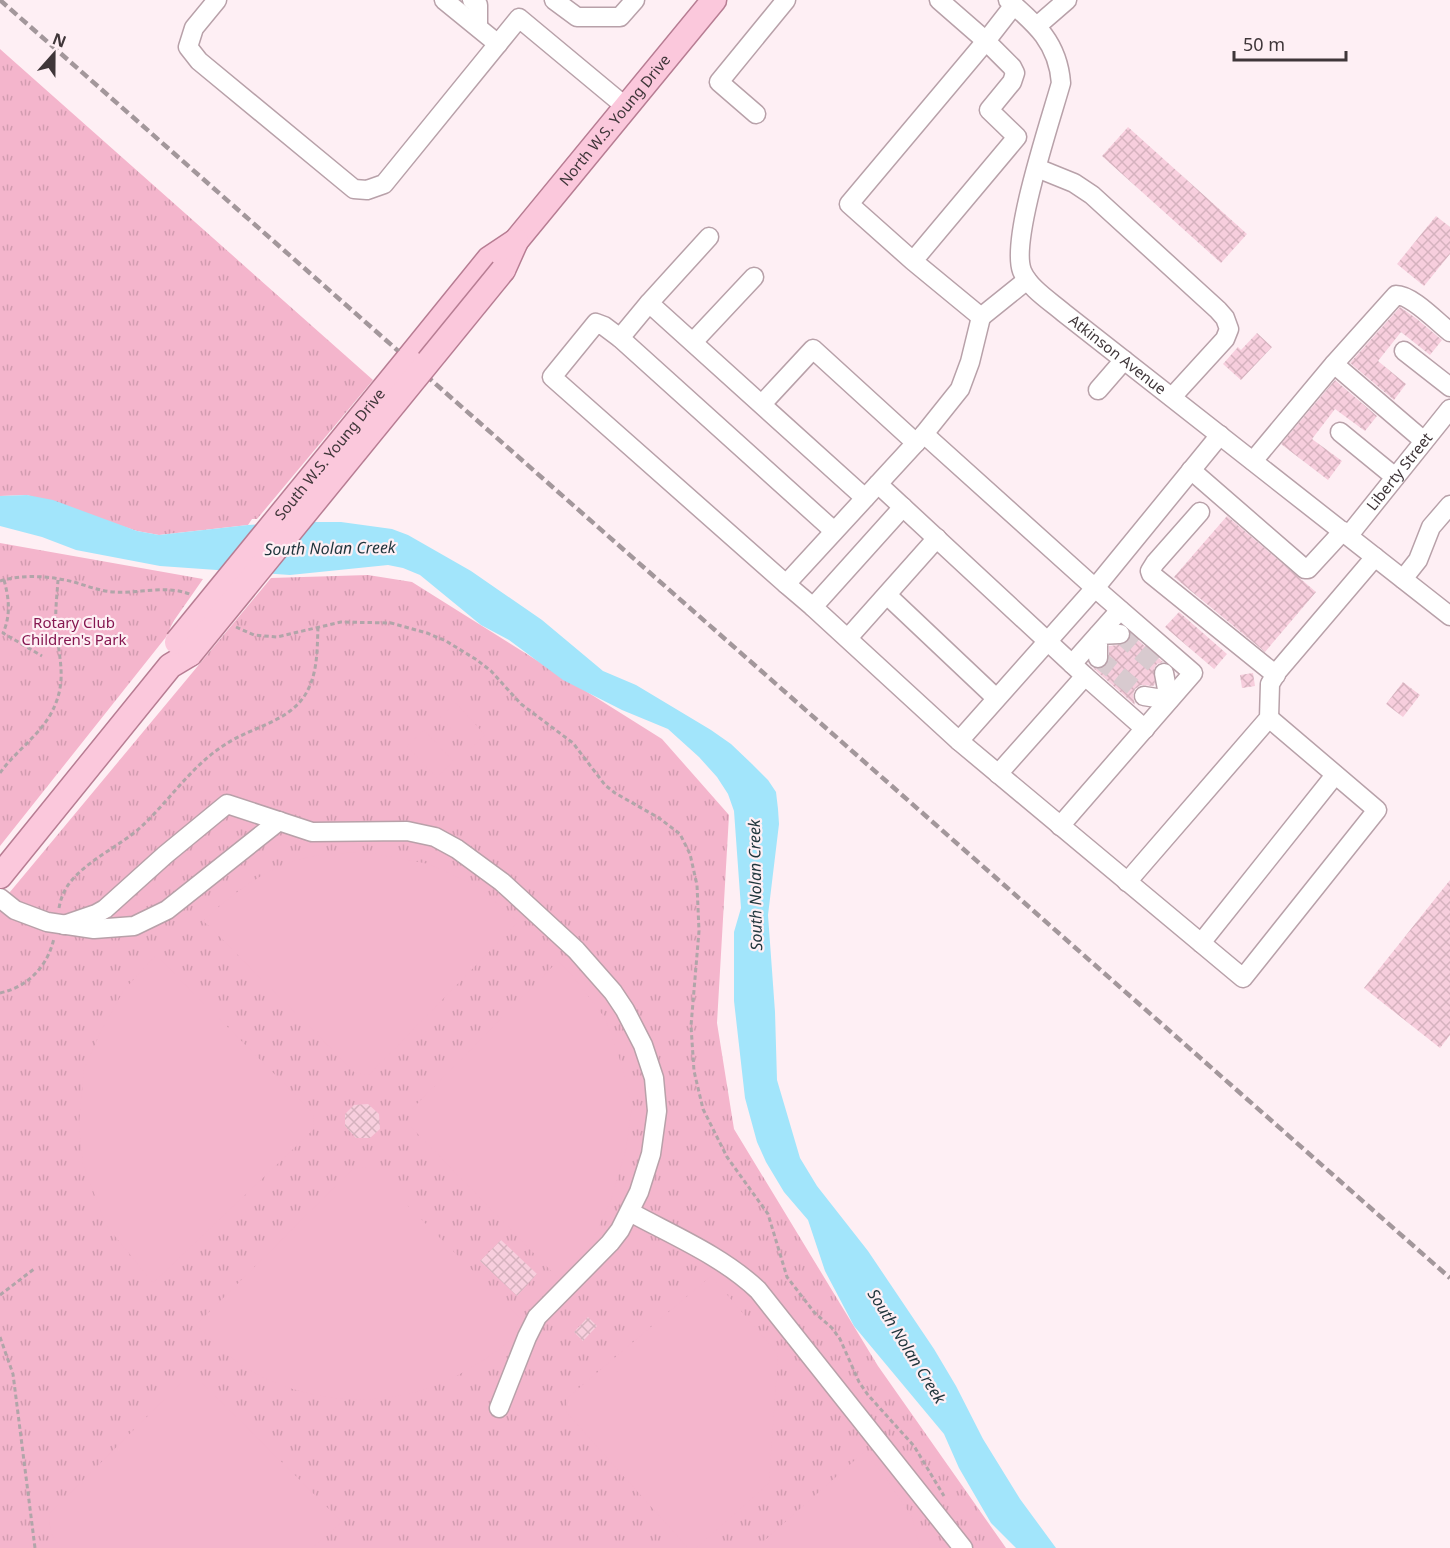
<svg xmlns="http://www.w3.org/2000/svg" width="1450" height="1548" font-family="'Noto Sans',sans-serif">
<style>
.grass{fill:url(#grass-tufts)}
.pitch{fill:#f4b5cc}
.water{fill:#a2e5fb}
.building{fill:url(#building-cross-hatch)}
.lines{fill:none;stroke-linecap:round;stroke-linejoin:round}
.minor-tunnel{stroke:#d8cacf;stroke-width:18;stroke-dasharray:18 9;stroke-linecap:butt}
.minor-casing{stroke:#b8a1a9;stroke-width:21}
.major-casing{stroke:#b77d93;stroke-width:27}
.path{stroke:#b1a5a9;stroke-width:3;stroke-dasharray:4.5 3;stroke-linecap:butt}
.minor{stroke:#fff;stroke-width:18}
.major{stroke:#fbc8dc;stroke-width:24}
.rail{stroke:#a3979b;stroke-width:4.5;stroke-dasharray:9 4.5;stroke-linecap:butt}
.major-bridge-casing{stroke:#b77d93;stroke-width:27;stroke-linecap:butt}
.major-bridge{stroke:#fbc8dc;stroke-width:24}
.labels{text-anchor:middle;stroke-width:4.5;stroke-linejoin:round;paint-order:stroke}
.street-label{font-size:15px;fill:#3f3639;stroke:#feeff4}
.park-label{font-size:15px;fill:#861851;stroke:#feeff4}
.water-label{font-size:16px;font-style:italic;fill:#1f353c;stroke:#feeff4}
</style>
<defs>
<pattern id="grass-tufts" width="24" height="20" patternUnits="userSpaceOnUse" patternTransform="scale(1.5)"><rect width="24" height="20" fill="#f4b5cc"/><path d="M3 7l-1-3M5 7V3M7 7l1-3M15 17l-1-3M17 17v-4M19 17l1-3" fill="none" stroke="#d29cb0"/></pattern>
<pattern id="building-cross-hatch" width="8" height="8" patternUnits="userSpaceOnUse" patternTransform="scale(1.5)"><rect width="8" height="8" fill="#f7cedd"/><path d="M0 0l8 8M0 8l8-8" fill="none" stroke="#d5b2be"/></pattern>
</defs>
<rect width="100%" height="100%" fill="#feeff4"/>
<!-- grass -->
<path class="grass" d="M0 49 373 380 257 519H252L248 525 159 535 137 531 27 495 0 496Z
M0 543 203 579 173 622 166 637 0 846Z
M368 575 412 582 662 739 729 815 717 1023 734 1129 878 1366 1006 1548H0V904L271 578Z"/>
<!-- pitch -->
<path class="pitch" d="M456 703 485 735 470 749 440 717Z
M424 730 453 761 437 778 407 746Z
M365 852 429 864 477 886 518 922 369 1075 355 1073 209 926 203 921C235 892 269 864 314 856 330 853 348 853 365 852Z
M156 955 314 1114 313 1130 153 1283 106 1225 83 1164 79 1125 84 1069 102 1029 124 990Z
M558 961 572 975 605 1018 622 1066 632 1106 626 1149 611 1200 592 1241 559 1279 410 1126V1111Z
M369 1167 520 1318C518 1323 517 1330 514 1335 505 1348 483 1360 470 1368 402 1412 307 1409 240 1364 224 1353 210 1338 196 1325L353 1169Z
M711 1276 778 1354 769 1483 696 1548H688L567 1413 566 1399Z
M182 1382H201L342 1522 312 1548H62C50 1536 49 1529 50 1513Z
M864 1452 886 1478 912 1517 920 1548H756Z"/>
<!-- water -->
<path class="water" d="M27 495 53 500 137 531 159 535 248 525 303 522H341L392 529 408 535 471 571 542 620 603 671 636 685 711 730 731 744 752 764 768 780 776 792 778 809 779 824 768 915 775 1012 777 1080 800 1158 817 1186 868 1251 934 1349 956 1386 983 1439 1020 1499 1056 1548H1016L991 1523 959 1468 944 1434 854 1326 825 1271 808 1220 784 1192 766 1162 757 1142 745 1098 734 1001V932L741 908 734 811 728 794 717 777 699 757 668 729 622 710 563 680 509 640 481 625 420 575 403 568 388 565 290 575 160 566 76 550 42 537 0 526V496Z"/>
<!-- building -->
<path class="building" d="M1128 127 1247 234 1221 263 1102 156Z
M1436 216 1450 227V254L1424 286 1397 264Z
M1400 307 1417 319 1442 340 1430 355 1401 332 1378 361 1406 384 1394 400 1350 363Z
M1257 333 1272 347 1241 380 1223 364 1238 347 1241 350Z
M1335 380 1377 416 1365 431 1335 409 1312 439 1342 461 1328 480 1281 444Z
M1227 516 1316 592 1265 652 1174 577Z
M1179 612 1227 654 1214 669 1165 627Z
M1131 634 1163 662 1157 664 1154 669 1155 684 1153 686 1141 685 1135 689 1133 695 1135 705 1093 668 1099 669 1104 667 1109 659V646L1126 644Z
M1253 673 1255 686 1242 688 1240 675Z
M1403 682 1420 695 1403 717 1386 704Z
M1450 880V1035L1440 1048 1364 988Z
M368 1104 379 1114 380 1129 370 1138H356L345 1126V1114L354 1105Z
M501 1240 537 1274 517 1296 480 1261Z
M588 1317 597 1326 583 1341 574 1332Z"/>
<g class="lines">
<!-- minor-tunnel -->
<path class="minor-tunnel" d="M1120 634 1164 673
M1098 658 1144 696"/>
<!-- minor casing -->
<g class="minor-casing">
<g id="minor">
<path d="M217 0 194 28 188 47 199 61 354 189 367 190 384 184 519 18 626 107"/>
<path d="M444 0 498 44"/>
<path d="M472 0 478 5V27"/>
<path d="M554 0 577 17H620L635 0"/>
<path d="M939 0 986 41 1014 5"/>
<path id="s1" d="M1008 0C1036 24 1058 43 1061 83 1051 119 1010 240 1022 271 1029 288 1050 301 1064 313L1450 616"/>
<path d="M1037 26 1067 0"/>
<path d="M756 114 719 82 786 0"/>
<path d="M1037 168 1074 183 1092 195 1218 310 1225 318 1229 329 1225 339 1172 397"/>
<path d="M709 237 649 303 865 498"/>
<path d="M913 261 849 204 986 41 1012 67 1015 73 1012 82 989 110 1017 137 913 261 981 317 1027 280"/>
<path d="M620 338 649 303"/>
<path d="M693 342 754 277"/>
<path d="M1404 351 1450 387"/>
<path d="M1334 364 1424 441"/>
<path d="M1098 390 1124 360"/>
<path d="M762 404 813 349 916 443"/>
<path d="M1340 432 1395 477"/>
<path d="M924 434 1095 588 1193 673 1060 826"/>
<path d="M1253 461 1334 364 1396 295C1412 295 1437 322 1450 332"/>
<path d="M1191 470 1305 569H1308L1343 531"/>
<path d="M878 484 1085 676 1145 729"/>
<path d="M903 507 813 607 959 741 1095 588 1220 435"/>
<path d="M1200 512 1155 563 1150 571 1151 574 1276 675"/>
<path id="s2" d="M1349 535 1450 409"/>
<path d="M1403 579 1418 560 1431 527 1450 505"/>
<path d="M786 584 552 377 596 323 604 326 620 338 834 531"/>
<path d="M887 595 996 698"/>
<path d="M813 607 786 584 924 434 960 389 970 362 981 317"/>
<path d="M848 638 937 538"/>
<path d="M1098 658V635L1120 634"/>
<path d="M1072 664 1120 610"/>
<path d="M1144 696 1169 700 1164 673"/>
<path d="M959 741 1243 978 1377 810 1269 718"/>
<path d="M998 774 1085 676"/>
<path d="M1127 882 1269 718 1270 684 1277 672 1375 557"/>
<path d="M0 898 15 910 47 922 94 929 134 926 167 910 279 821"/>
<path d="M64 925 96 914 105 909 165 855 227 804 312 832 407 831 435 837 457 849 502 882 576 950 613 992 625 1010 643 1045 654 1078 657 1111 651 1154 639 1192 620 1230 610 1243 537 1317 527 1337 499 1408"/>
<path d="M1201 943 1335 775"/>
<path d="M630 1212C674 1236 722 1256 758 1290L963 1548"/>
</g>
</g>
<!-- major casing -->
<g class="major-casing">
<g id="major">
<path id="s3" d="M503 270 516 241 714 0"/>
<path d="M408 359 489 259 516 241"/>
<path d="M0 876 170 666 190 654"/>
</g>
</g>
<!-- path -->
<path class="path" d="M4 580C9 598 11 615 3 633L42 656
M0 581C23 574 50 576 74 582 87 586 100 591 114 592 140 594 167 584 192 595
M236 627 254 635 277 637 341 622 391 623 427 633 446 641 477 660 491 671 521 704 573 743 605 785 615 793 659 818 680 834 690 854 697 885 699 931 691 1026 694 1071 703 1109 727 1157 768 1214 787 1277 814 1312 832 1328 840 1339 859 1382 868 1395 914 1446 944 1496
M0 773C14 753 36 738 49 717 69 683 59 661 56 626 55 611 57 595 58 580
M59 908C61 897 65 888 72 880 91 858 120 846 141 827 170 800 192 765 226 744 250 728 286 722 303 698 318 677 317 651 318 627
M0 993C28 987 48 966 54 938
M0 1295 34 1269
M0 1337 13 1374 35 1548"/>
<!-- minor -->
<use href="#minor" class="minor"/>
<!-- major -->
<use href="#major" class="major"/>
<!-- rail -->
<path class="rail" d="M0 0 1450 1278"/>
<!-- major-bridge casing -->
<g class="major-bridge-casing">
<g id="major-bridge">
<path id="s4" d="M177 642 408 359"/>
<path d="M190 654 503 270"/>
</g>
</g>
<!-- major-bridge -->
<use href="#major-bridge" class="major-bridge"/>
</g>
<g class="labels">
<!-- street labels -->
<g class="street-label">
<text dy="5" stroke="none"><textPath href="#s3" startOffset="188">North W.S. Young Drive</textPath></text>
<text dy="5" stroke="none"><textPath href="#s1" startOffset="423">Atkinson Avenue</textPath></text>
<text dy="5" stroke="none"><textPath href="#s4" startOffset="242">South W.S. Young Drive</textPath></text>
<text dy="5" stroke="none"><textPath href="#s2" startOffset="81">Liberty Street</textPath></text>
</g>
<!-- park labels -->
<g class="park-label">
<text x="74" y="628">Rotary Club<tspan x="74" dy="17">Children's Park</tspan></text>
</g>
<!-- water labels -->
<g class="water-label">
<text transform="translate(330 548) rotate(-1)" y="6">South Nolan Creek</text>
<text transform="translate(755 885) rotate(-91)" y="6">South Nolan Creek</text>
<text transform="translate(907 1346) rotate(58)" y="6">South Nolan Creek</text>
</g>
</g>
<!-- north arrow -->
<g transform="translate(54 54) rotate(21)" stroke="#feeff4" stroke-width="4.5" paint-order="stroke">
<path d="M0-4.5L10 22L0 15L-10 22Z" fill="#3f3639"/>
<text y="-9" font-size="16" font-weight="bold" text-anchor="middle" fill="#3f3639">N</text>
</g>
<!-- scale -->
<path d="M1234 51v9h112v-9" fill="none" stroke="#3f3639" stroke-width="3"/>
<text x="1243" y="51" font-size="18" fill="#3f3639" stroke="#feeff4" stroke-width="4.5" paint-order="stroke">50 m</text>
</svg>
